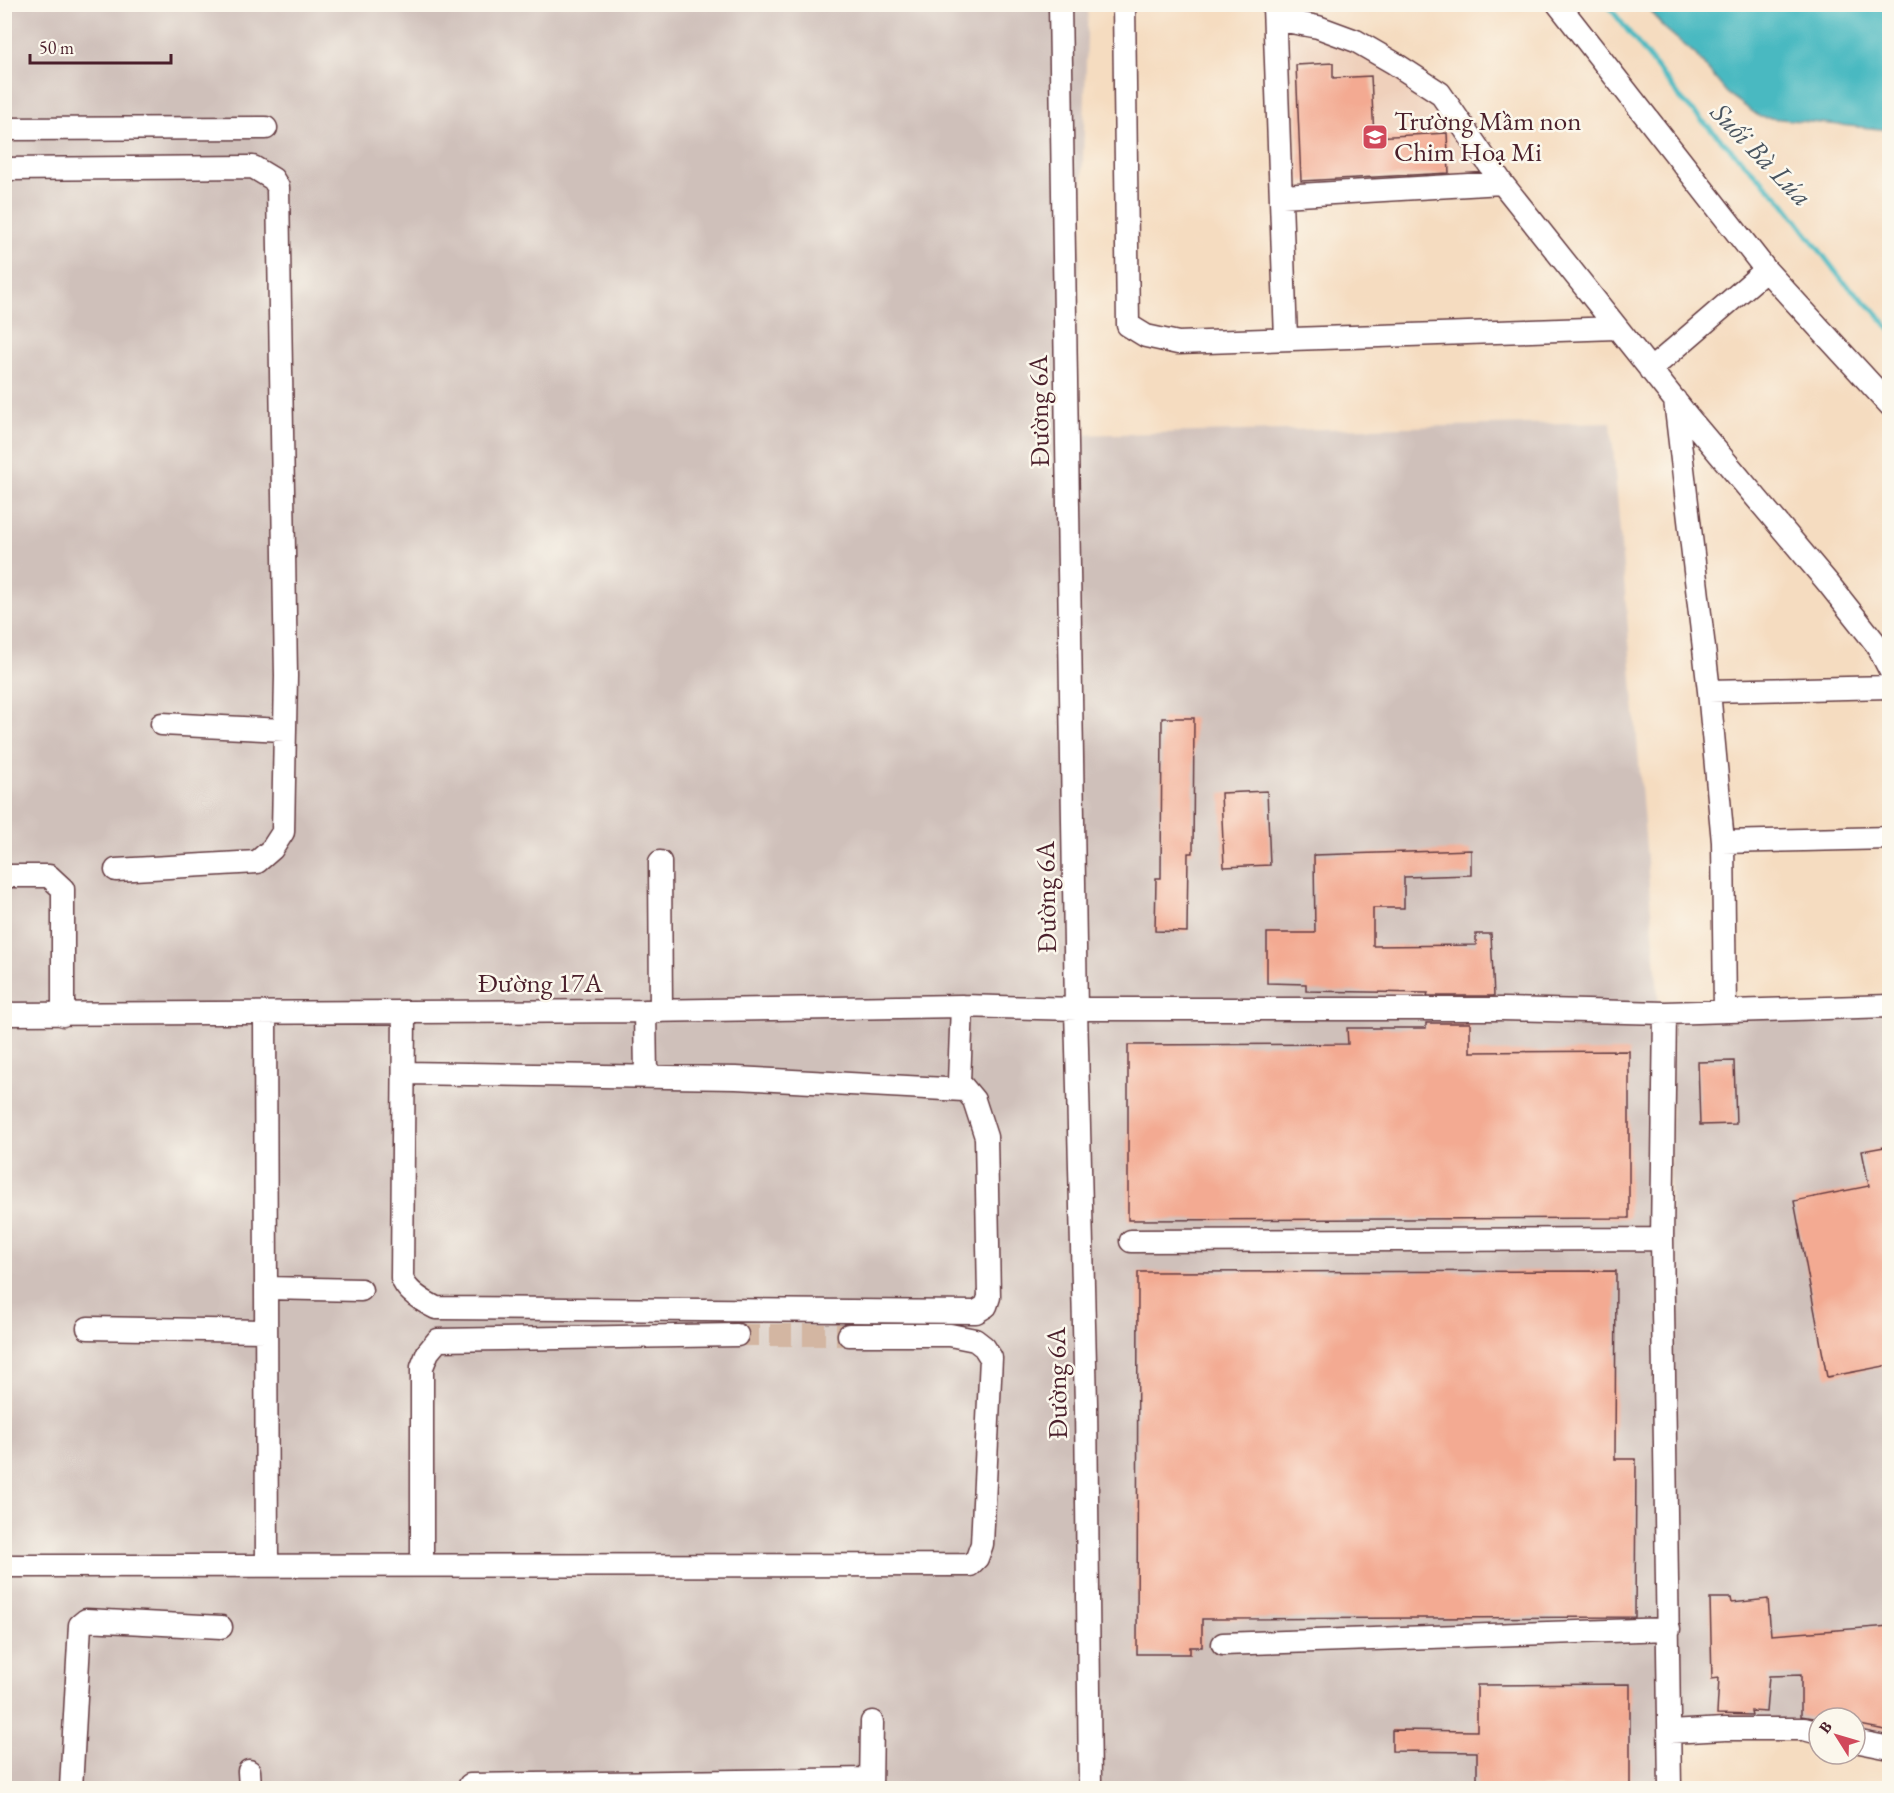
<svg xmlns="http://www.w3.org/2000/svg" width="1894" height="1793" font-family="'EB Garamond',serif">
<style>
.built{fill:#efd0bb}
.industrial{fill:#cfc0ba}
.water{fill:#4ab9c1;stroke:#4a6c76;stroke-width:1.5}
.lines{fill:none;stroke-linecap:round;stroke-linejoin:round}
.stream{stroke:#4ab9c1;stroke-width:5}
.building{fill:#f3aa92}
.minor-tunnel{stroke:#d3b6a2;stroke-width:22;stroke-dasharray:22 11;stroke-linecap:butt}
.minor-casing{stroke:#643b41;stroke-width:25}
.minor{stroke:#fff;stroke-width:22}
.labels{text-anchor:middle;stroke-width:5;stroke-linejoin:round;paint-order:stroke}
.poi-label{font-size:27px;fill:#4a1f2b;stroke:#fbf7ec;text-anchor:start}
.street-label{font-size:27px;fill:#4a1f2b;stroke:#fbf7ec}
.water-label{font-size:28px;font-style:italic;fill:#4a5560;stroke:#fbf7ec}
</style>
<rect width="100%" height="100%" fill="#fbf7ec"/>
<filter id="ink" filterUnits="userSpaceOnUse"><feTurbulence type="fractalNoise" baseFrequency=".0167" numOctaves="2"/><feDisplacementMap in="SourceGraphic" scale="12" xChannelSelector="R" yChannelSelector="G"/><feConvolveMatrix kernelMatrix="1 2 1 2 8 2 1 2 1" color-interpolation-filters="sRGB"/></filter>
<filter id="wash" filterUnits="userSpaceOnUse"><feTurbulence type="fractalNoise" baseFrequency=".008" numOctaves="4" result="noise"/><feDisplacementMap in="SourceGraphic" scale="24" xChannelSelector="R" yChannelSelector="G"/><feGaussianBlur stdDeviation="1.35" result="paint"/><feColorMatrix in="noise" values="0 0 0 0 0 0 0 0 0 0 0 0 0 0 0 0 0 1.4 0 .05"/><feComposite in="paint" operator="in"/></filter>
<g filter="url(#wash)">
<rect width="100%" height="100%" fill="#f5dcc0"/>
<!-- built -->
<path class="built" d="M1282 27 1354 47 1436 97 1490 177 1289 189Z"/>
<!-- industrial -->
<path class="industrial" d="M5 5H1088L1074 435 1611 422 1659 1006 1664 1788H5Z
M1889 1012V1742L1855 1734V1718H1819V1726L1677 1725 1669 1239 1672 1019Z"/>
<!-- water -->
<path class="water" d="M1647 5H1889V130L1760 117 1727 93 1695 54 1662 26Z"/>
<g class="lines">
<!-- stream -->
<path class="stream" d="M1607 4 1682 100 1783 202 1842 280 1877 313 1890 330"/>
</g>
<g id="blocks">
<!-- building -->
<path class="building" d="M1333 63V78L1371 76 1374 137 1447 133 1449 173 1301 181 1296 65Z
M1162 718H1194L1193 853H1188L1187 932 1155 931 1156 878H1161Z
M1267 791 1270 865 1224 867 1221 793Z
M1471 850V875L1404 877V908H1373V946L1476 945V934H1491L1494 996H1427L1428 993 1306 991V984L1267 983V933H1315L1314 855Z
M1426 1023H1470V1052L1629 1051V1218L1128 1220V1045L1348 1044 1347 1028H1426Z
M1734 1061 1736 1124 1700 1125 1698 1062Z
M1890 1146V1365L1827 1377 1794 1201 1869 1186 1862 1151Z
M1616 1271 1615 1459H1636L1635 1617 1202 1619V1647H1190V1654H1137L1138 1272Z
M1710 1598H1731L1732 1603 1768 1599 1771 1635 1890 1626V1731L1855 1724V1718L1819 1719 1801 1716V1675L1769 1676 1766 1712 1751 1711 1752 1715 1717 1714 1719 1678 1712 1679Z
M1630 1684V1788H1477V1752L1392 1751V1730L1477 1731V1685Z"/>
</g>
</g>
<g filter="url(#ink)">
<use href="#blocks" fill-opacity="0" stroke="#643b41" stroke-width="1.5"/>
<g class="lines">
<!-- minor-tunnel -->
<path class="minor-tunnel" d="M737 1335H849"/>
<!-- minor casing -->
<g class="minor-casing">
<path id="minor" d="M1060 4 1076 1009 1086 1404 1090 1788
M1124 4 1128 325 1146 336 1178 343 1616 328
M1558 4 1766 270 1890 405
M1274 6 1286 339
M1275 19 1318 27 1356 41 1394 63 1440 93 1502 183 1689 418 1828 583 1877 645 1890 670
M4 129 266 128
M4 169 253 167 273 179 278 187 286 676 283 832 272 849 257 862 116 870
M1282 196 1502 183
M1650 370 1766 270
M1675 400 1709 691 1723 842 1725 1010
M1709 691 1890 687
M162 724 284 730
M1723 842 1890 838
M660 862 661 1011
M4 876H49L63 889V1015
M645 1011 646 1076
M404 1012 402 1278C406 1291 424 1302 436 1308L976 1312 986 1306 989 1297 986 1137 974 1100 959 1082 962 1006
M1665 1013 1662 1239 1670 1788
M4 1014 645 1011 962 1006 1076 1009H1502L1665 1013 1890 1006
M265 1014 267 1565
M404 1073 736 1078 964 1090
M1131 1241 1662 1239
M266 1288 361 1290
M88 1328 266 1331
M422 1565V1367L428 1352 438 1340 737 1335
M4 1566 970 1565 977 1558 982 1544 991 1358 984 1347 975 1340 950 1335H849
M1223 1644 1669 1629
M1670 1732 1725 1729H1804L1819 1733
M1855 1741 1890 1748
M249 1771 250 1788
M470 1785 871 1779
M71 1788 80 1625 86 1620 221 1627
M871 1788 872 1722"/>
</g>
<!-- minor -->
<use href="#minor" class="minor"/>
</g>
</g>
<!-- icons -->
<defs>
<g id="school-square" transform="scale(1.35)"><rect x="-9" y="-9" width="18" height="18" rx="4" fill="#d1495b" stroke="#fbf7ec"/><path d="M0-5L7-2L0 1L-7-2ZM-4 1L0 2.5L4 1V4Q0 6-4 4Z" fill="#fff"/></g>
</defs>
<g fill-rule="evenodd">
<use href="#school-square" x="1375" y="137"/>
</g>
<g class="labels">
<!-- poi labels -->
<g class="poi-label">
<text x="1394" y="130">Trường Mầm non<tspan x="1394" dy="31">Chim Hoạ Mi</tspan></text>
</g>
<!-- street labels -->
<g class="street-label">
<text transform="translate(1039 411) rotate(-91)" y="9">Đường 6A</text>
<text transform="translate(1046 897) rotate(-91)" y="9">Đường 6A</text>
<text x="540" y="992">Đường 17A</text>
<text transform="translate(1057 1383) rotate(-91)" y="9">Đường 6A</text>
</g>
<!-- water labels -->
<g class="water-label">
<text transform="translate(1762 154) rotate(46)" y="10">Suối Bà Lúa</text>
</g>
</g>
<!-- margin -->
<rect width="1894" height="1793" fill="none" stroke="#fbf7ec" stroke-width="24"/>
<!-- north arrow -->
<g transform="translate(1837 1736) rotate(307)"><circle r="28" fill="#fbf7ec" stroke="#b4a19f" stroke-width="1.5"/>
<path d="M0-4.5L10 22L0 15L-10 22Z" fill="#d1495b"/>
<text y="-9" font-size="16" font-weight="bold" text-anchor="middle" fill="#4a1f2b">B</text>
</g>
<!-- scale -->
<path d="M30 54v9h141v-9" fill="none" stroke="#4a1f2b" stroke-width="3"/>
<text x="39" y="54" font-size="18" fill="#4a1f2b" stroke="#fbf7ec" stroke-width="4.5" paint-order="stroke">50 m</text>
</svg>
